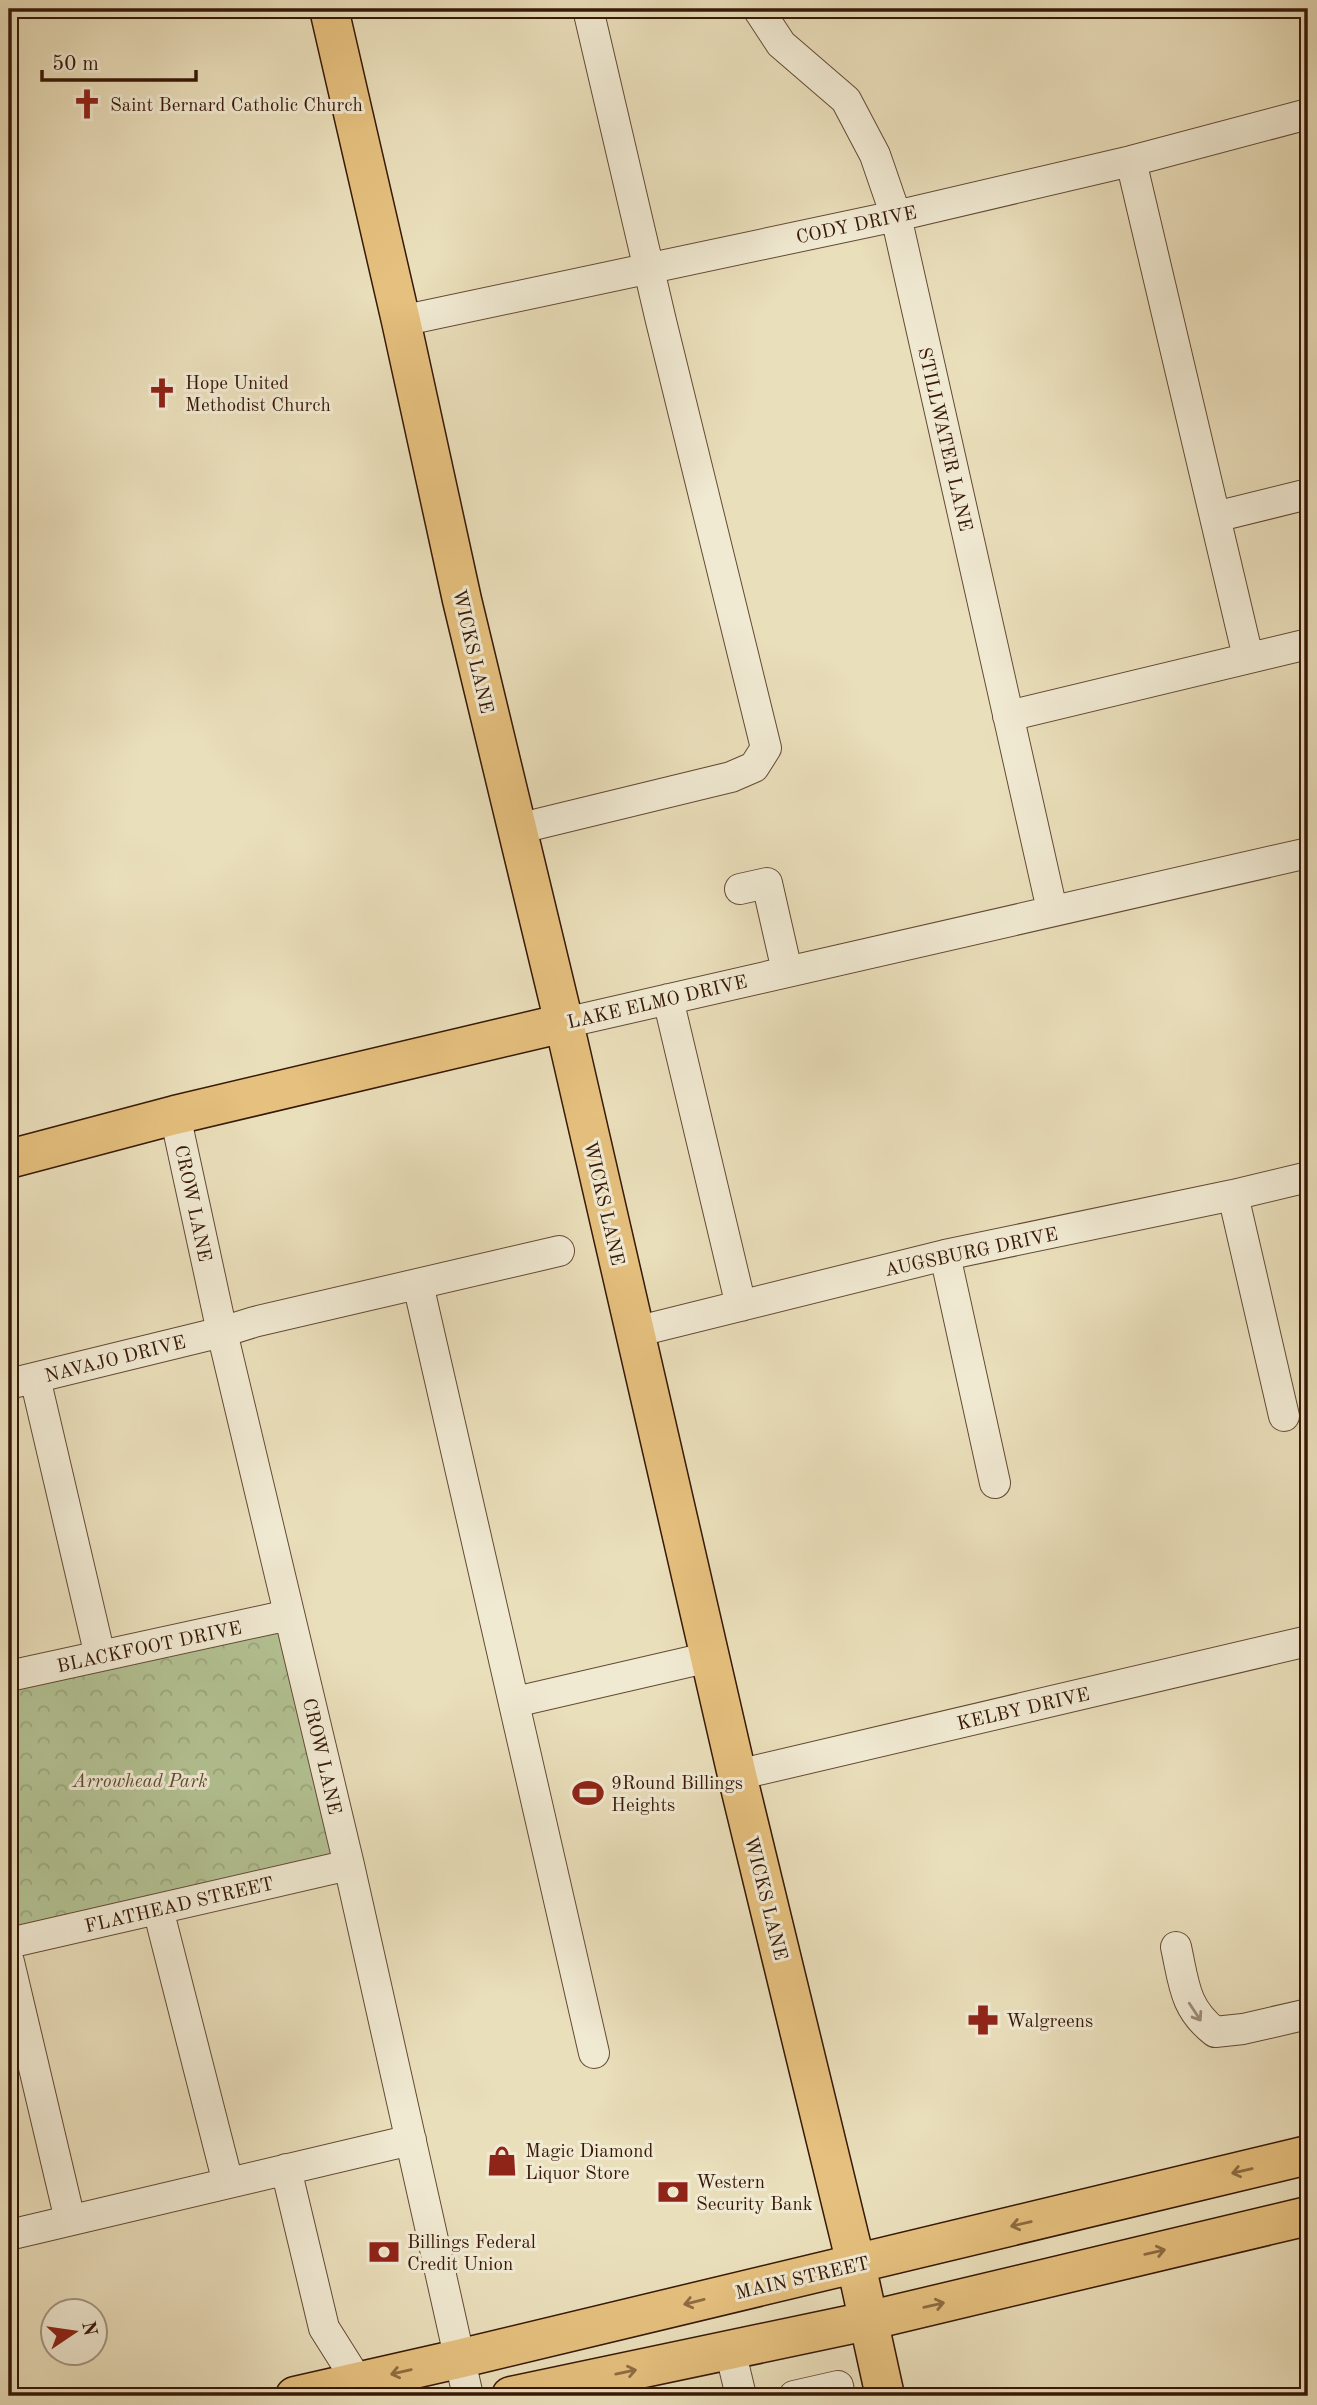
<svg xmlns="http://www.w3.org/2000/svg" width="1317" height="2405" font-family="'Old Standard TT',serif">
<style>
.park{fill:url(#park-crowns);stroke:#756d4d;stroke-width:2}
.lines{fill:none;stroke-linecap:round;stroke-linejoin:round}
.minor-casing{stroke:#644a34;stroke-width:32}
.major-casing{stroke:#371807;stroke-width:41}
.minor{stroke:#f1ead3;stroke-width:30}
.major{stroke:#e5c07e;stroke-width:38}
.oneway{stroke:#9d8c77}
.oneway2{stroke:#8e6c42}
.labels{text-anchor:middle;stroke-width:6;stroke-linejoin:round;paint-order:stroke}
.poi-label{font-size:19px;fill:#371807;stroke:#f1ead3;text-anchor:start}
.street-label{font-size:19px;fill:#371807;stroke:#f1ead3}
.park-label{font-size:19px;font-style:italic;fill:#5c4b31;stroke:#f1ead3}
</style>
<defs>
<pattern id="park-crowns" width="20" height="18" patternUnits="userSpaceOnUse" patternTransform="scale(1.75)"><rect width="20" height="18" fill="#b3c293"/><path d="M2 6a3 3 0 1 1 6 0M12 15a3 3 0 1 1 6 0" fill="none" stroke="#9ba67d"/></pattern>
</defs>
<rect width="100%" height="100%" fill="#eadfbb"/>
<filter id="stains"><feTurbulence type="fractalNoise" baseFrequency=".00286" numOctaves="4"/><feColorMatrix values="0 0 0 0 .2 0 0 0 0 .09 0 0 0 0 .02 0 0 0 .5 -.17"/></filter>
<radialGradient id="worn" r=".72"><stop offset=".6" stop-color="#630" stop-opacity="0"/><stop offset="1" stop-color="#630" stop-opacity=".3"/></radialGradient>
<!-- park -->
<path class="park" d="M282 1625 341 1867 9 1938V1676Z"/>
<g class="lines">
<!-- minor casing -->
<g class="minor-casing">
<path id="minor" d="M758 9 781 44 846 100 875 155 896 216 1052 910
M1131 161 1248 657
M401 321 896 216 1131 161 1308 114
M1215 517 1308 494
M1008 716 1308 644
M517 829 731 777 754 767 766 748 661 321 588 9
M740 889 767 883 787 971
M668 999 741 1306
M564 1023 1308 853
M175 1115 222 1332 349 1865 468 2396
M1233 1195 1284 1416
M945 1255 995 1483
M418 1284 594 2053
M635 1332 945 1255 1233 1195 1308 1177
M35 1378 100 1656
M9 1384 222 1332 254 1322 559 1251
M9 1676 289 1615
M515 1702 710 1657
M737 1775 1308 1641
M158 1909 228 2183
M9 1943 349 1865
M1176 1947C1184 1983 1184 2008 1215 2032L1243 2029 1308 2014
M9 1962 70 2220
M286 2169 324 2328 358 2382
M9 2235 411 2140
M730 2350 741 2396
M794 2396 838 2386 840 2396"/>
</g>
<!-- major casing -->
<g class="major-casing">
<path id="major" d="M329 9 401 321 462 600 564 1023 737 1775 856 2264 885 2396
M9 1159 175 1115 564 1023
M295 2396 458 2359 1308 2155
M511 2396 867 2321 1308 2216"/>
</g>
<!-- minor -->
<use href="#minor" class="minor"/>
<!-- major -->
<use href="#major" class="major"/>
</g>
<!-- one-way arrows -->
<defs><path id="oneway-shaft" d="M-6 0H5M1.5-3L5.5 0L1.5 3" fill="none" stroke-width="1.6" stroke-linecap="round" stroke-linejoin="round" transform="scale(1.75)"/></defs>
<use class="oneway" href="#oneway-shaft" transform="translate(1195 2012) rotate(57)"/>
<g class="oneway2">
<use href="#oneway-shaft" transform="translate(1242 2171) rotate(167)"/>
<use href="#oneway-shaft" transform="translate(1021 2224) rotate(167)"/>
<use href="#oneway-shaft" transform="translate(1155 2252) rotate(-13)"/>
<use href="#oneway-shaft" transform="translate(694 2302) rotate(166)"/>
<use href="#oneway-shaft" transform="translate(934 2305) rotate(-13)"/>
<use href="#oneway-shaft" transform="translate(401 2372) rotate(167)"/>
<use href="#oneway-shaft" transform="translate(626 2372) rotate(-12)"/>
</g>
<!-- icons -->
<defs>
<g id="church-bare" transform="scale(2.415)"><path d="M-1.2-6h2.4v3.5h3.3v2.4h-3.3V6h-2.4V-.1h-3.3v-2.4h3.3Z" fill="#8f2418" stroke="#f1ead3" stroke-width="2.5" paint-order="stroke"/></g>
<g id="stadium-bare" transform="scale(2.415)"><path d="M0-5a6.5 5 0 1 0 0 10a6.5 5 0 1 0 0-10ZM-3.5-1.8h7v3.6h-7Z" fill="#8f2418" stroke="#f1ead3" stroke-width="2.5" paint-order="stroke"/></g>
<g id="pharmacy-bare" transform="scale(2.415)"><path d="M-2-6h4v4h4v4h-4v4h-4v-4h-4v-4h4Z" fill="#8f2418" stroke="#f1ead3" stroke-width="2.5" paint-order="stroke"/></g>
<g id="shop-bare" transform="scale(2.415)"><path d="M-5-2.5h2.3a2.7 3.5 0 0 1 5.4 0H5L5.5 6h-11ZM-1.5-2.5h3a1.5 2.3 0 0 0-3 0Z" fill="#8f2418" stroke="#f1ead3" stroke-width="2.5" paint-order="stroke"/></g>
<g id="bank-bare" transform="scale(2.415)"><path d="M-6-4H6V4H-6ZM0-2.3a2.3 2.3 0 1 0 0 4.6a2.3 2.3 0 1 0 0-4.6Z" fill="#8f2418" stroke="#f1ead3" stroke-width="2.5" paint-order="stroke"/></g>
</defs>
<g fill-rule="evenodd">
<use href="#church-bare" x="87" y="104"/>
<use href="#church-bare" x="162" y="393"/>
<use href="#stadium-bare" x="588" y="1793"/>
<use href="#pharmacy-bare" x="983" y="2020"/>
<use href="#shop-bare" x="502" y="2161"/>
<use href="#bank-bare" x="673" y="2192"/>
<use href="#bank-bare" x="384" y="2252"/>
</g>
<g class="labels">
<!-- poi labels -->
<g class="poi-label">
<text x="110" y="111">Saint Bernard Catholic Church</text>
<text x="185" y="389">Hope United<tspan x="185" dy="22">Methodist Church</tspan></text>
<text x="611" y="1789">9Round Billings<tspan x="611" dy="22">Heights</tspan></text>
<text x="1006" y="2027">Walgreens</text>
<text x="525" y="2157">Magic Diamond<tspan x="525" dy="22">Liquor Store</tspan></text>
<text x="696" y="2188">Western<tspan x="696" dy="22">Security Bank</tspan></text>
<text x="407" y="2248">Billings Federal<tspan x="407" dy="22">Credit Union</tspan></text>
</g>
<!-- street labels -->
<g class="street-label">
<text transform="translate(856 224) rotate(-12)" y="7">CODY DRIVE</text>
<text transform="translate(946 439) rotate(77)" y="7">STILLWATER LANE</text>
<text transform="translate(474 651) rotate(77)" y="7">WICKS LANE</text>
<text transform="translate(657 1001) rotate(-13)" y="7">LAKE ELMO DRIVE</text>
<text transform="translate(194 1203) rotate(78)" y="7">CROW LANE</text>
<text transform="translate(605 1203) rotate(77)" y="7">WICKS LANE</text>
<text transform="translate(971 1251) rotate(-12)" y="7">AUGSBURG DRIVE</text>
<text transform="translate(115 1358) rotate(-14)" y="7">NAVAJO DRIVE</text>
<text transform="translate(149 1646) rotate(-12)" y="7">BLACKFOOT DRIVE</text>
<text transform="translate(1023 1708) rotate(-13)" y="7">KELBY DRIVE</text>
<text transform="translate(323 1756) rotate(77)" y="7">CROW LANE</text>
<text transform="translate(767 1898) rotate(76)" y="7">WICKS LANE</text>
<text transform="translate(179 1904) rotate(-13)" y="7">FLATHEAD STREET</text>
<text transform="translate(802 2277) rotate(-13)" y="7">MAIN STREET</text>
</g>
<!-- park labels -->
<g class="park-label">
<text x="140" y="1787">Arrowhead Park</text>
</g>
</g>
<!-- margin -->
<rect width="1317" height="2405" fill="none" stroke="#eadfbb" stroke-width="35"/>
<rect x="10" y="10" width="1296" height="2384" fill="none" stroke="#371807" stroke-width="3.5"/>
<rect x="18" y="18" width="1282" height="2370" fill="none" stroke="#371807" stroke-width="2"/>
<!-- north arrow -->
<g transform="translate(74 2332) rotate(77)"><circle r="33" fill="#f1ead3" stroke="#a79681" stroke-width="2"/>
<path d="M0-5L12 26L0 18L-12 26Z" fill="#8f2418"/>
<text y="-10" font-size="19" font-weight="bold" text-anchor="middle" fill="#371807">N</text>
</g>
<!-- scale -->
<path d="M42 70v10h154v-10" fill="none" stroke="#371807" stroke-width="3.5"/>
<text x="52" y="70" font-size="21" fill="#371807" stroke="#f1ead3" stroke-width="5" paint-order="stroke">50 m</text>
<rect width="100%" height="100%" filter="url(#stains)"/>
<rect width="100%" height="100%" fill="url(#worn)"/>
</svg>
